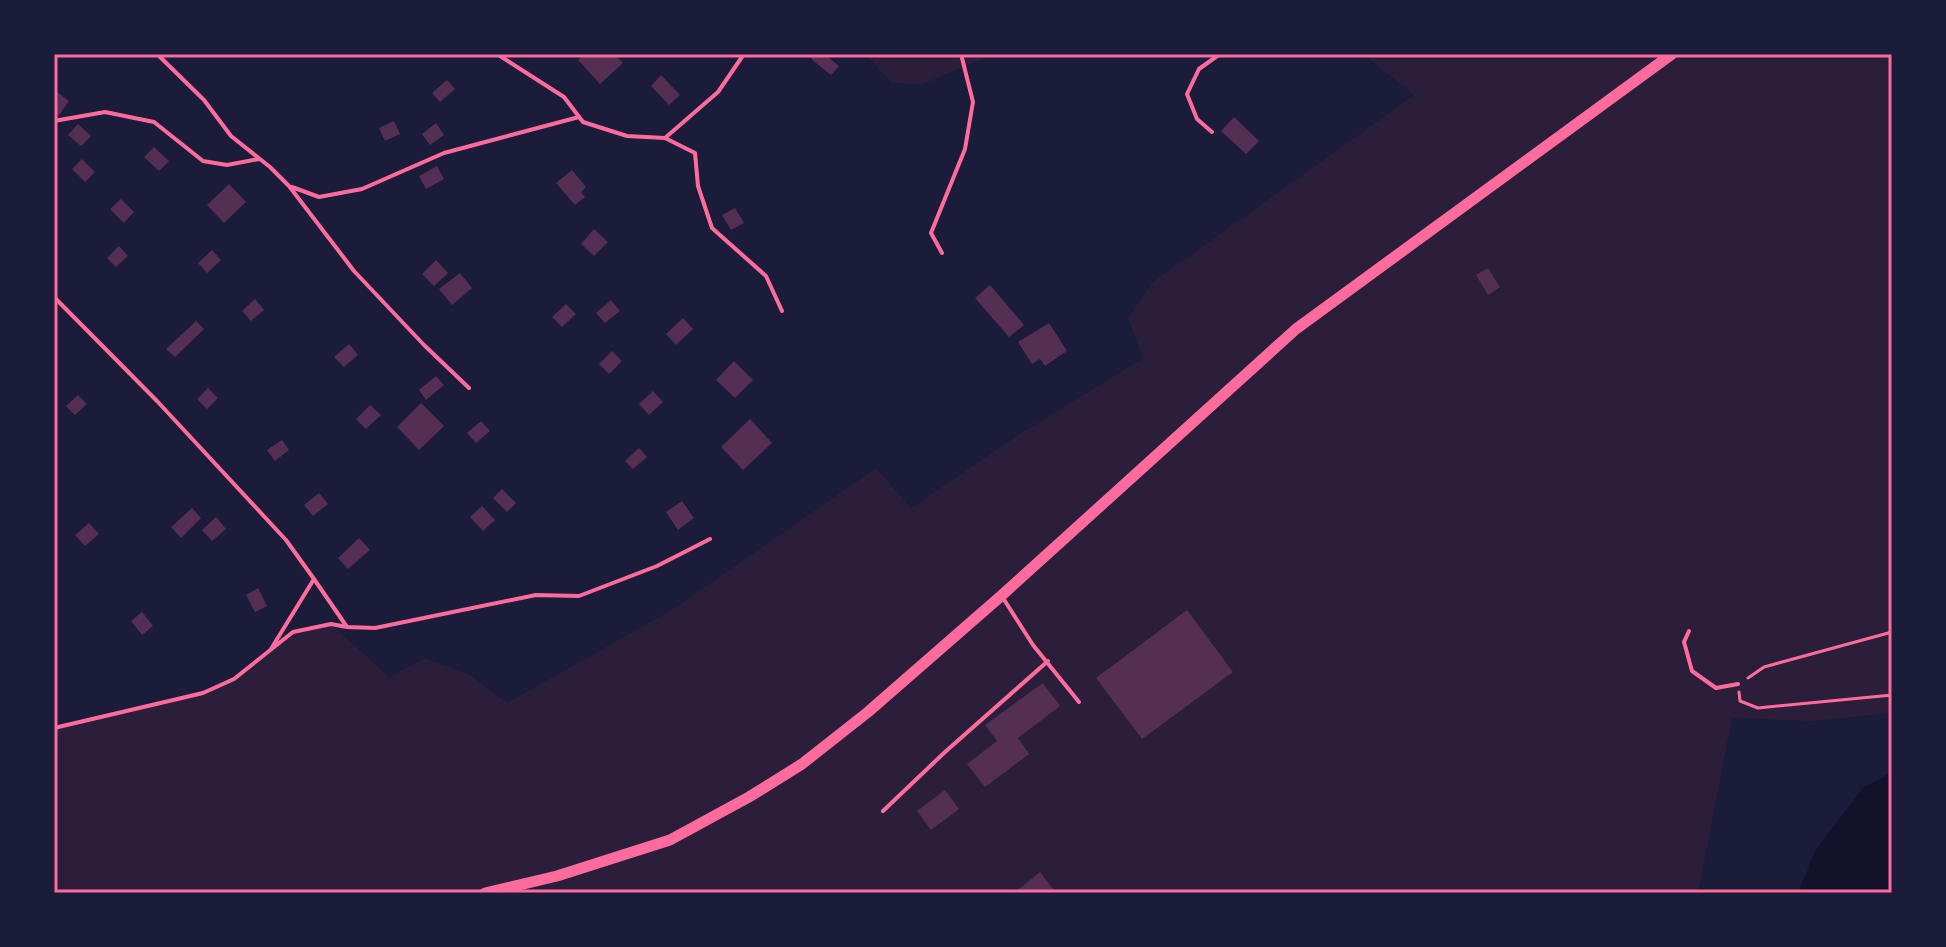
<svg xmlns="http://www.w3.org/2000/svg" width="1946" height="947" font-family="'Alegreya Sans',sans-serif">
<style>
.green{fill:#2a1e3b}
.water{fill:#12122b}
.building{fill:#542f53}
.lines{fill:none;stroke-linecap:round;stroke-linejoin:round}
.path{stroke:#ff6b9d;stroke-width:3}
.service{stroke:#ff6b9d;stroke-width:4}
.tertiary{stroke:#ff6b9d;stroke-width:11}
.neatline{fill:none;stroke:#ff6b9d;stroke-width:3}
</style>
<rect width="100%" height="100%" fill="#1b1b3a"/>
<!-- green -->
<path class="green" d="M865 54H994L923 84 892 83Z
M1363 54H1892V713L1814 721 1732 718 1698 893H54V728L203 693 234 679 293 632 331 624 389 677 425 658 472 676 507 703 673 609 876 468 911 508 1017 436 1143 358 1128 318 1153 282 1414 95Z"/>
<!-- water -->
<path class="water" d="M1892 772V893H1798L1816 849 1863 788Z"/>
<!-- building -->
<path class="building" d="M585 54H614L623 63 600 84 578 60Z
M815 54H824L839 66 831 75 811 59Z
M661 75 680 95 669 105 651 86Z
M447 80 455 89 440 102 432 93Z
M57 92 69 101 57 118 54 116V96Z
M1234 117 1259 141 1246 154 1221 131Z
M394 121 400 134 385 141 379 128Z
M436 123 444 135 430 145 422 134Z
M78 124 91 136 81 146 68 135Z
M154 147 169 161 159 171 144 157Z
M82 159 95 172 85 182 72 169Z
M437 166 444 179 426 189 419 176Z
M572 170 586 187 581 192 585 197 575 205 556 183Z
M229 184 246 202 224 223 207 205Z
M121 199 134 212 124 223 110 209Z
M735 208 744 223 731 230 722 215Z
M594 229 608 242 594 256 581 244Z
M119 246 128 256 116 267 107 258Z
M212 250 221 260 207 273 198 263Z
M436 260 448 273 434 286 422 274Z
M1488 268 1500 287 1488 295 1476 275Z
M460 273 472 288 452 305 439 289Z
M990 285 1024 325 1009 337 975 298Z
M255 299 264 310 251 321 242 311Z
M611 300 620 311 605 323 596 313Z
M566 304 576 314 562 327 552 317Z
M683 318 693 329 676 345 666 334Z
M196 321 204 329 175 357 166 349Z
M1049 323 1067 351 1045 366 1040 359 1032 364 1018 342Z
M349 344 358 355 344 367 334 357Z
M612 351 622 361 609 374 599 364Z
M734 361 753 380 735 398 716 380Z
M436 376 444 385 426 400 419 390Z
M208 388 218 398 207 409 197 399Z
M653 391 663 402 649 415 639 404Z
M78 395 87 404 75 415 66 406Z
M421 403 444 426 419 450 397 427Z
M370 405 381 415 366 429 356 419Z
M750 419 772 443 743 470 721 447Z
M481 421 490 431 476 443 467 433Z
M282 440 289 450 275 461 267 450Z
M639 448 647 457 633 469 625 461Z
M502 489 516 503 507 512 493 498Z
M319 493 328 504 313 516 304 505Z
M682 501 694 518 678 530 666 512Z
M482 506 495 520 483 531 470 517Z
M192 508 201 518 181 538 171 527Z
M216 517 226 529 212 541 202 530Z
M89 523 99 534 85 546 75 535Z
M359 538 370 550 348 569 338 558Z
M258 588 267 606 255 612 246 595Z
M1187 610 1233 672 1142 739 1096 678Z
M142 612 153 626 142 635 131 621Z
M1043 683 1060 706 1018 738 1029 754 985 787 967 764 997 741 985 725Z
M945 790 959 809 931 830 917 811Z
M1040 872 1056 893H1014Z"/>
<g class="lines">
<!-- path -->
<path class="path" d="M1748 678 1764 667 1892 632
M1739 692 1740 701 1758 708 1892 695"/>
<!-- service -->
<path class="service" d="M157 54 204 100 231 136 270 167 289 186 354 271 424 345 469 388
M497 54 564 97 583 122 627 136 665 138 695 153 698 186 712 228 766 276 782 311
M54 121 105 112 154 122 203 161 227 165 259 159
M1212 132 1197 119 1187 94 1199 69 1220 54
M665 138 718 92 744 54
M292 187 319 197 362 189 444 153 579 117
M942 253 931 233 965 149 973 102 961 54
M54 297 157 401 286 540 314 579 271 649
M314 579 347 627 375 628 536 595 579 596 657 566 710 539
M1003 598 1033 645 1079 702
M1689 631 1684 642 1692 671 1716 688 1738 684
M54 728 203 693 234 679 293 632 331 624 347 627
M883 811 945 752 1048 661"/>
<!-- tertiary -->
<path class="tertiary" d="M485 893 557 876 670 840 749 797 802 764 868 712 1001 596 1296 329 1672 54"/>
</g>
<!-- border -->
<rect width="1946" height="947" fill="none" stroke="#1b1b3a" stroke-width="112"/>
<rect x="56" y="56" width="1834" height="835" class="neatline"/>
</svg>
